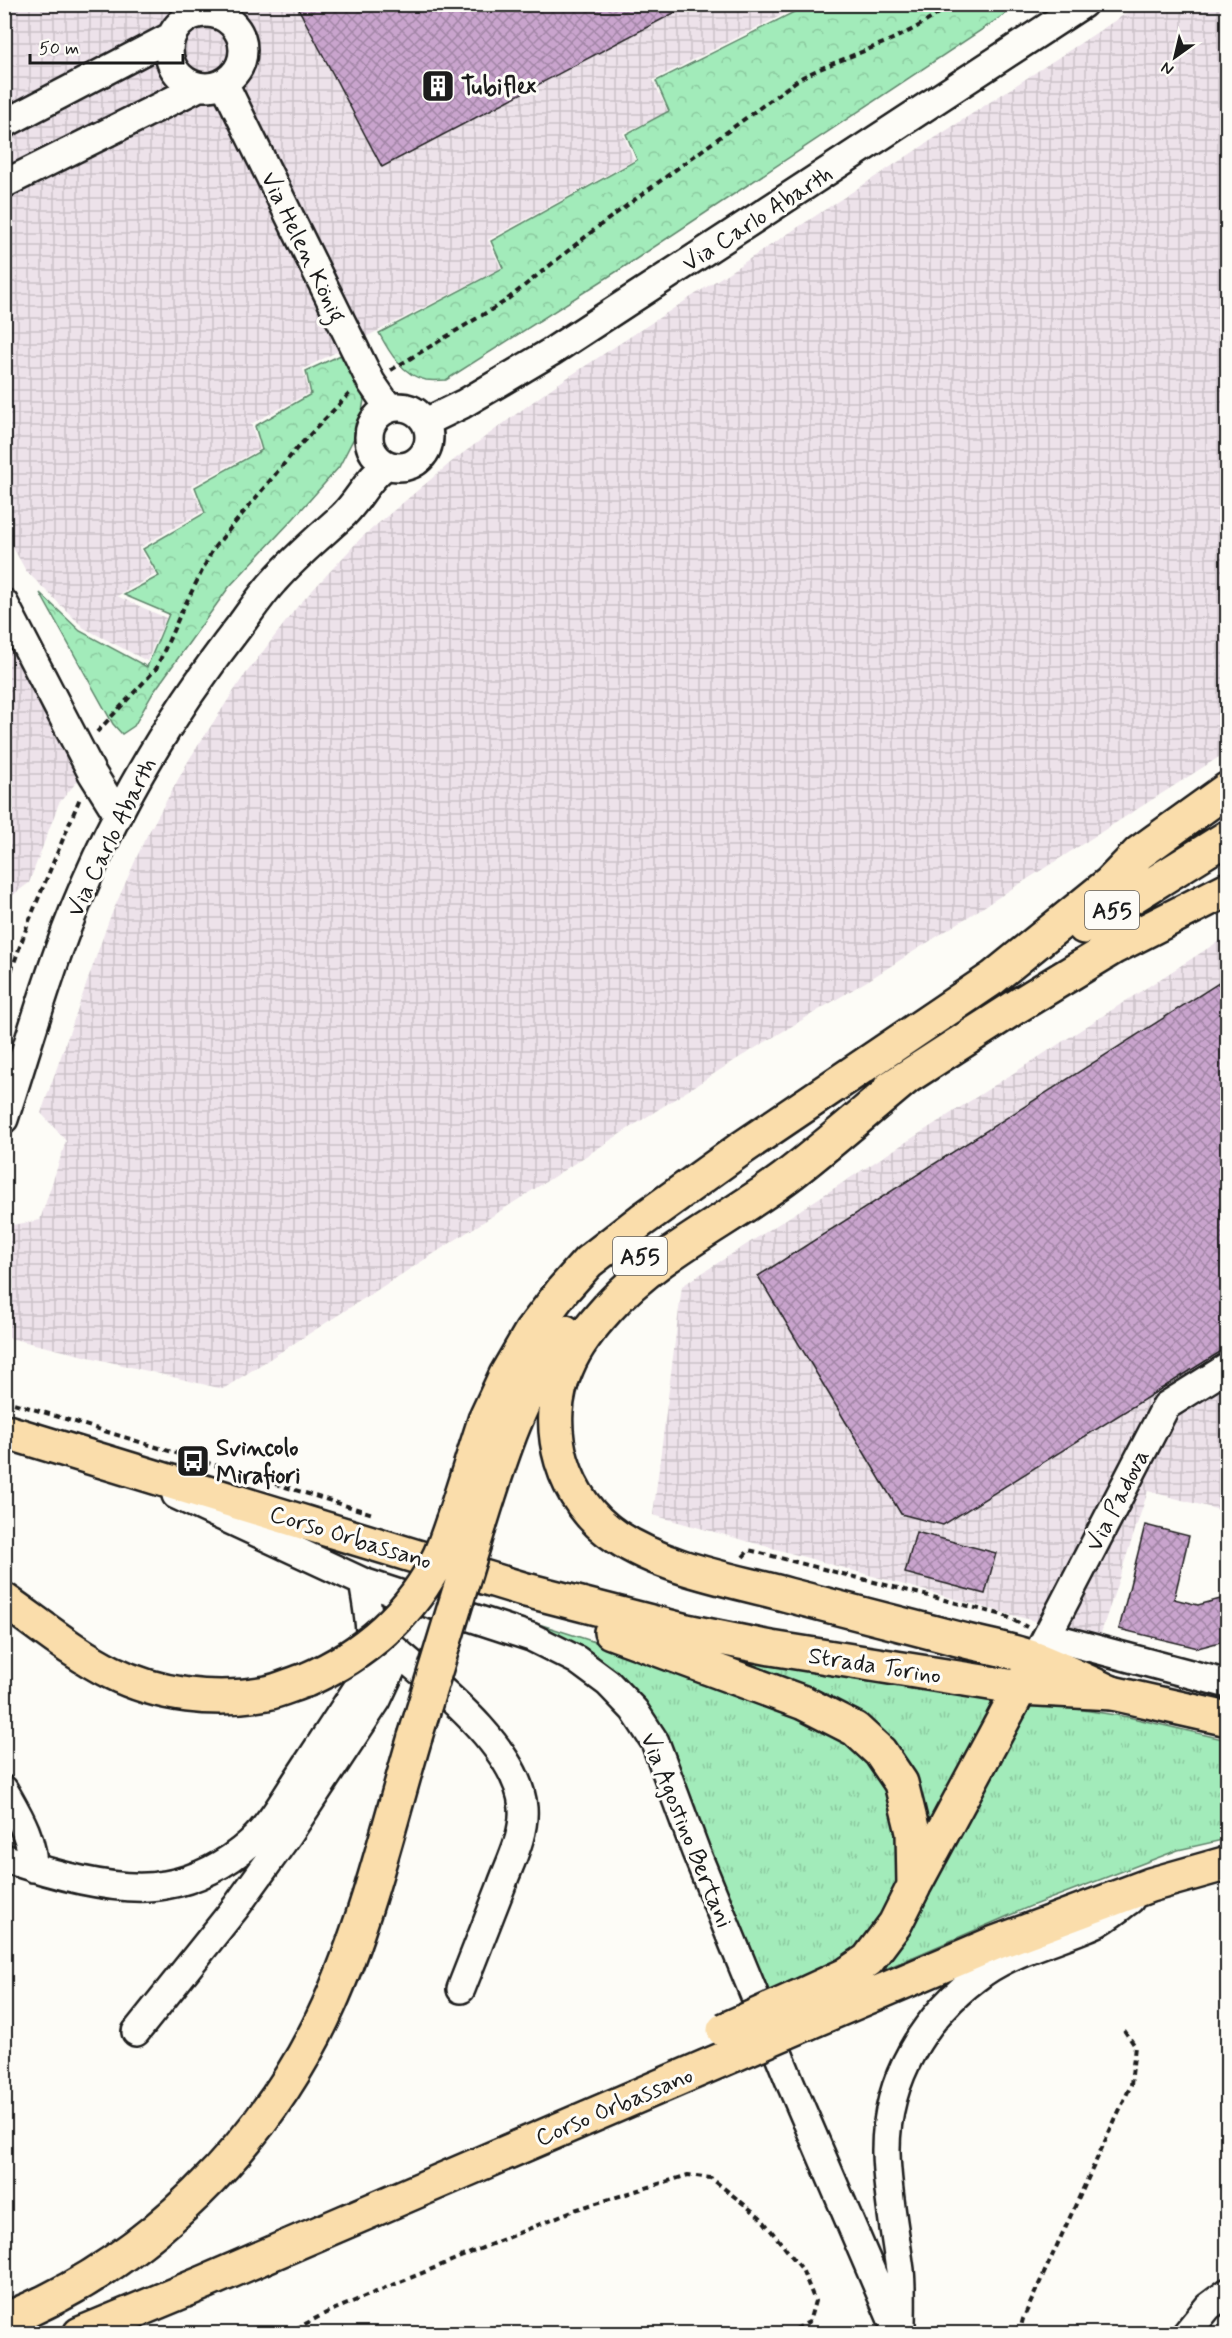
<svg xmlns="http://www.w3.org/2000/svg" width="1232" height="2338" font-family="Mynerve,sans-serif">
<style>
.industrial{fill:url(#industrial-grid)}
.grass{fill:url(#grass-tufts);stroke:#5f846b;stroke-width:1.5}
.park{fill:url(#park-crowns);stroke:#5f846b;stroke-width:1.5}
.building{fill:url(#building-cross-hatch);stroke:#1c1c1c;stroke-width:1.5}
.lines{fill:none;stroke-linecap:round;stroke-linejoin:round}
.minor-casing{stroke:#1c1c1c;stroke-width:32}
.major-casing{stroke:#1c1c1c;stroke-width:38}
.highway-casing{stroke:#1c1c1c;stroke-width:38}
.path{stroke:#1c1c1c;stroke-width:4;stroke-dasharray:6 4.5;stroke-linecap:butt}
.minor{stroke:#fdfcf7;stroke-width:27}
.major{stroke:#faddab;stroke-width:33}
.highway{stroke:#faddab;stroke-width:33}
.major-bridge-casing{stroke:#1c1c1c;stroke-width:38;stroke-linecap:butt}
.highway-bridge-casing{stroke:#1c1c1c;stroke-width:38;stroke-linecap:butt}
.major-bridge{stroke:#faddab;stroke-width:33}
.highway-bridge{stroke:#faddab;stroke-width:33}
.labels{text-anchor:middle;stroke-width:6;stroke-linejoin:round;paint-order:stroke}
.shield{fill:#fdfcf7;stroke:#605f5e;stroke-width:1.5}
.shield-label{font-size:22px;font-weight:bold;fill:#1c1c1c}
.poi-label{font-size:24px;font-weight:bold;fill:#1c1c1c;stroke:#fdfcf7;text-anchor:start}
.street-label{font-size:24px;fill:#1c1c1c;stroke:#fdfcf7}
</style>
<defs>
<pattern id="industrial-grid" width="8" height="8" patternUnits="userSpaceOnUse" patternTransform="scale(1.5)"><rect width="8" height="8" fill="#ede2ea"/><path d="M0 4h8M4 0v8" fill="none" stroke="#cbc1c8"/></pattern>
<pattern id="grass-tufts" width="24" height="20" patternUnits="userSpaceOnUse" patternTransform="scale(1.5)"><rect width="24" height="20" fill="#a2ebba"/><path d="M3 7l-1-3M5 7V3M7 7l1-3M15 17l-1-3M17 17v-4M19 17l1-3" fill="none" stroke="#8bc99f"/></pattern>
<pattern id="park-crowns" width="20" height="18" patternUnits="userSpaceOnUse" patternTransform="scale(1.5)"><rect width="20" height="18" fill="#a2ebba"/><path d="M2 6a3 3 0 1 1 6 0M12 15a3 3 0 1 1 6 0" fill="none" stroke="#8bc99f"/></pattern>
<pattern id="building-cross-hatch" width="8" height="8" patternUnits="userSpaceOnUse" patternTransform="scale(1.5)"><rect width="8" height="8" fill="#c9a4cd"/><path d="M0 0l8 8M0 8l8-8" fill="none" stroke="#a285a6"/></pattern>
</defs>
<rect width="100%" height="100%" fill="#fdfcf7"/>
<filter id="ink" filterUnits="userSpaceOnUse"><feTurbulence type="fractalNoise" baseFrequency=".0167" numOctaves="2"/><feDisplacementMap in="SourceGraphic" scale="12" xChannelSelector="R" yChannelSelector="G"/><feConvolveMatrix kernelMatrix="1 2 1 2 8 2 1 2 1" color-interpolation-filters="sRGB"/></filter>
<g filter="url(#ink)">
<!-- industrial -->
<path class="industrial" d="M4 5H802L653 80 668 112 623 133 634 160 488 240 501 268 303 369 309 393 251 424 260 449 191 486 203 511 139 548 156 574 117 596 166 618 147 661 84 628 26 571 5 533Z
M1139 5H1227V752L872 978 737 1059 223 1389 5 1337V1233L7 1226 40 1220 66 1141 41 1113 109 920 144 841 190 758 241 680 297 607 361 538 455 459 553 387Z
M5 637 80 778 59 803 29 883 14 894 5 920Z
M1227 936V1512L1148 1491 1099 1639 653 1515 682 1286Z"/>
<!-- grass -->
<path class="grass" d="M520 1618 742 1689 849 1739 891 1787 904 1853 895 1897 860 1951 771 1996 661 1740 557 1638Z
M711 1652 1004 1697 929 1836 914 1784Z
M1026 1701 1128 1717 1227 1740V1839L1178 1850 1031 1906 883 1970 924 1904Z"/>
<!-- park -->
<path class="park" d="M808 5H1019L630 263 446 380C440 380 433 381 426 380 403 376 389 352 379 333L503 268 491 241 637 160 626 134 669 111 656 81Z
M345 353 364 400 359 428 339 467 294 518 229 587 153 693 134 726 122 734 113 724 40 593 80 631 147 667 169 614 124 595 159 576 143 549 205 513 195 487 262 450 255 426 311 394 306 371Z"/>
<!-- building -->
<path class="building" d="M296 4H691L382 167Z
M1228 977V1347L943 1525 901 1514 758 1276Z
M1145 1525 1189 1536 1174 1599 1198 1605 1228 1597V1640L1198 1648 1119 1629Z
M916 1532 996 1553 985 1594 905 1573Z"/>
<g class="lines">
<!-- minor casing -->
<g class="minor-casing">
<path id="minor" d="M169 50a37 37 0 1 1 74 0a37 37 0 1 1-74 0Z
M224 83 371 382 389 408
M4 124 170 37
M4 184 199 87
M369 437a30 30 0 1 1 60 0a30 30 0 1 1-60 0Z
M426 422 463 404 551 352 1083 4
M4 603 92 773 117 813
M4 1119C22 1064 38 1009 57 955 100 833 162 725 241 624 252 609 262 594 274 581 294 558 318 538 340 518 358 503 368 476 388 465
M176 1495 363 1582 531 1637 577 1660 608 1683 634 1710 655 1742 696 1852 790 2082 898 2334
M1047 1636 1228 1684
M387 1643C431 1681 519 1747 523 1808 525 1835 510 1862 501 1887 488 1921 474 1955 461 1989
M1035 1659 1166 1406 1228 1367
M4 1790C18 1815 33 1838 33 1868
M4 1858C48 1873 120 1894 165 1885 196 1880 227 1864 250 1843 270 1825 284 1800 299 1777 321 1744 342 1711 364 1678 375 1646 369 1615 363 1582
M136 2032 236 1907 288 1835 377 1700 399 1653
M901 2329C901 2310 902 2290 900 2270 895 2231 887 2192 886 2153 885 2079 925 2014 984 1972 1018 1949 1059 1940 1097 1923 1108 1917 1120 1907 1130 1900
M1186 2334 1208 2307 1228 2292"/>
</g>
<!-- major casing -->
<g class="major-casing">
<path id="major" d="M4 1431 526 1590 686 1631 771 1648 1021 1688 1112 1693 1228 1719
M611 1632 804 1703 855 1729 880 1752 901 1783 913 1832 914 1886 895 1924 868 1960 846 1975 796 1998
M915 1884 1030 1670
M807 2023 995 1943 1150 1885 1228 1863
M80 2334 203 2283 733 2055"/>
</g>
<!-- highway casing -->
<g class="highway-casing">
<path id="highway" d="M1084 927 1228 837
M907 1077C867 1110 827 1146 785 1178 726 1222 657 1253 607 1309 591 1327 576 1345 567 1367 540 1426 563 1502 617 1537 665 1569 733 1580 788 1595 845 1610 902 1624 958 1639 984 1646 1013 1650 1038 1660 1063 1670 1088 1682 1112 1693
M890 1088 1014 1008 1114 947 1228 889
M453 1520 485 1420 506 1375 531 1332 563 1290 588 1262 642 1220 742 1148 993 978 1110 883 1139 853 1228 789
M479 1527C500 1459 521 1390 565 1332
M4 1600C39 1624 73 1653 111 1672 159 1696 214 1702 267 1693 280 1690 293 1684 306 1680
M4 2320C144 2266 268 2142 329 2005 366 1923 389 1825 415 1737"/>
</g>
<!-- path -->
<path class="path" d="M391 370 504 302 599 226 799 79C846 54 910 40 950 4
M97 732 156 669 180 615 213 549 298 447 350 393
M4 991 29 921 80 798
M4 1400 373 1514
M743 1557 749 1550 1003 1615 1027 1627
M286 2334 328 2312 574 2210 688 2175 711 2178 760 2217 802 2269 815 2301 809 2322 786 2334
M1019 2334 1023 2319 1131 2085 1135 2046 1124 2030"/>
<!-- minor -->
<use href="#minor" class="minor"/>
<!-- major -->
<use href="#major" class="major"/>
<!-- highway -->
<use href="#highway" class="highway"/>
<!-- major-bridge casing -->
<g class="major-bridge-casing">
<path id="major-bridge" d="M724 2030 796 1998
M733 2055 807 2023"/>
</g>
<!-- highway-bridge casing -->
<g class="highway-bridge-casing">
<path id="highway-bridge" d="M306 1680C364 1655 413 1613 440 1555 445 1544 449 1532 453 1520
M415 1737 479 1527"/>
</g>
<!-- major-bridge -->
<use href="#major-bridge" class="major-bridge"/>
<!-- highway-bridge -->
<use href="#highway-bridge" class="highway-bridge"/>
</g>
</g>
<!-- icons -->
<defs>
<g id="building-square" transform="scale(1.725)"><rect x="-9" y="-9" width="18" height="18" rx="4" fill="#1c1c1c" stroke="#fdfcf7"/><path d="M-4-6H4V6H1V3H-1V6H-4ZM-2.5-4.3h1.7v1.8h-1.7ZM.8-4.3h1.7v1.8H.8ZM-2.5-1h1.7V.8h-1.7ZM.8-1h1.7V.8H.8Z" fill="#fff"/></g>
<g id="bus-square" transform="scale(1.725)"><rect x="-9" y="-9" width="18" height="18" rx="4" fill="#1c1c1c" stroke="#fdfcf7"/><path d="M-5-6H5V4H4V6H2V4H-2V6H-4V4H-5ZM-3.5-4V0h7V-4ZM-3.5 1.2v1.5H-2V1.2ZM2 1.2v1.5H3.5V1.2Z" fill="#fff"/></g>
</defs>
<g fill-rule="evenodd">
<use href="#building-square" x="438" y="86"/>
<use href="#bus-square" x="193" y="1461"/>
</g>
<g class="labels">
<!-- shield labels -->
<g class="shield">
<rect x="1085" y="891" width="54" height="38" rx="4.5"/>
<rect x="613" y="1237" width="54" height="38" rx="4.5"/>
</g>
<g class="shield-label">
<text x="1112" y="918">A55</text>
<text x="640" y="1264">A55</text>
</g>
<!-- poi labels -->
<g class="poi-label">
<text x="461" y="94">Tubiflex</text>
<text x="216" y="1455">Svincolo<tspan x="216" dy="28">Mirafiori</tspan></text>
</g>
<!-- street labels -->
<g class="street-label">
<text transform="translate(757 218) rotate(-33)" y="8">Via Carlo Abarth</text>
<text transform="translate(304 247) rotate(64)" y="8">Via Helen König</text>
<text transform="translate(111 837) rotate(-64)" y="8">Via Carlo Abarth</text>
<text transform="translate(1117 1500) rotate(-63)" y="8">Via Padova</text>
<text transform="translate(351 1537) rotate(17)" y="8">Corso Orbassano</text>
<text transform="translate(875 1665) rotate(9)" y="8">Strada Torino</text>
<text transform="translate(687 1830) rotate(68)" y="8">Via Agostino Bertani</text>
<text transform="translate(614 2106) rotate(-23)" y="8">Corso Orbassano</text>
</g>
</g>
<!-- margin -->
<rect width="1232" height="2338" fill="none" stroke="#fdfcf7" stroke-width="24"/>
<rect x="12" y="12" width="1208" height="2314" fill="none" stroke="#1c1c1c" stroke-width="2" filter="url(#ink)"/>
<!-- north arrow -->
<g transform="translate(1175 57) rotate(214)" stroke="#fdfcf7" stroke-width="4.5" paint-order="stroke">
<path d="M0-4.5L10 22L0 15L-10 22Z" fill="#1c1c1c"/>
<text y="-9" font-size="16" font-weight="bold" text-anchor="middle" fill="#1c1c1c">N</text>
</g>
<!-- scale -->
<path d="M30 54v9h153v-9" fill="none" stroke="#1c1c1c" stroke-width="3"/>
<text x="39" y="54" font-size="18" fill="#1c1c1c" stroke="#fdfcf7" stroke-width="4.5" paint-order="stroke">50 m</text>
</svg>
